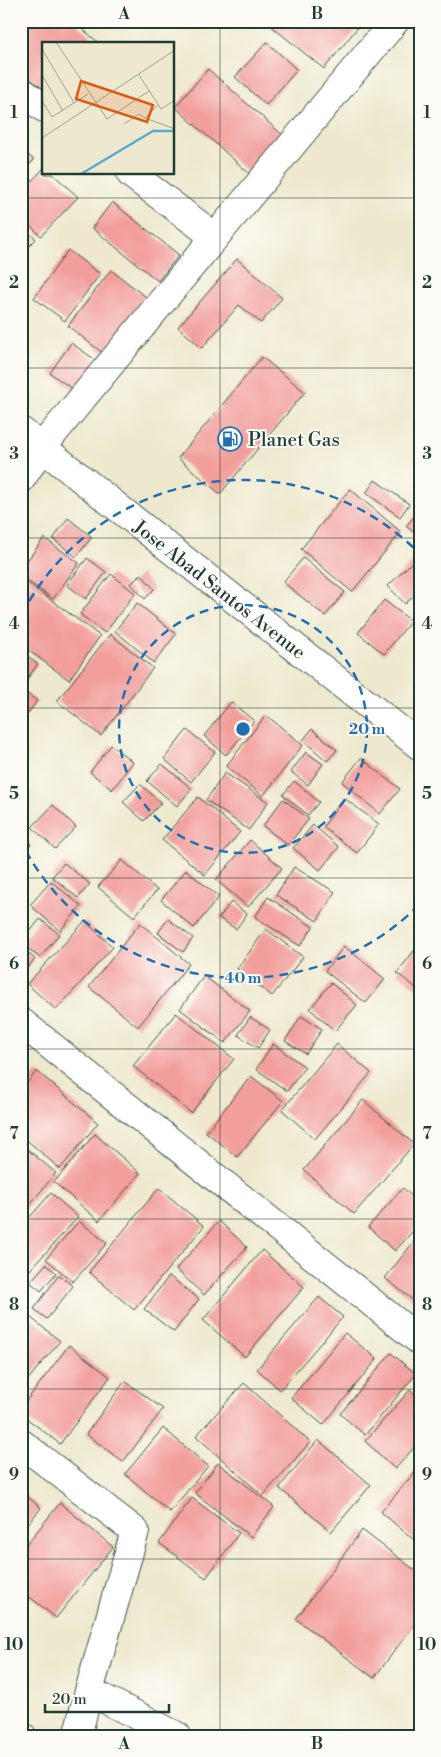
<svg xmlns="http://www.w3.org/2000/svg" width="441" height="1757" font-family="'Libre Bodoni',serif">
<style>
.building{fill:#f29e9b}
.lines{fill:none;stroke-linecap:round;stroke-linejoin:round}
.minor-casing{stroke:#3e574b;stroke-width:30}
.tertiary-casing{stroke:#3e574b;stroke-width:30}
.trunk-casing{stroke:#3e574b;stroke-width:30}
.minor{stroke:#fff;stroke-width:28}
.tertiary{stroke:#fff;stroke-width:28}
.trunk{stroke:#fff;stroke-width:28}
.grid{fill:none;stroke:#1f3d34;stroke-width:1;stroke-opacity:0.55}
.ring{fill:none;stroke:#1f6fb2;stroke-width:2.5;stroke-dasharray:9 6}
.labels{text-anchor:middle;stroke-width:4;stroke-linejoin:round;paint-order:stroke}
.poi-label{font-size:19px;fill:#1f3d34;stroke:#fdfcf7;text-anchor:start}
.street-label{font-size:19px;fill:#1f3d34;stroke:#fdfcf7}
.inset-river{fill:none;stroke:#58aad3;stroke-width:2.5}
.inset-road{fill:none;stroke:#9ba490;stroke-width:1}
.view{fill:#de580e;fill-opacity:0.15;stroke:#de580e;stroke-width:2.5}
.inset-edge{fill:none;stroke:#1f3d34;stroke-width:2.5}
.centre{fill:#1f6fb2;stroke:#fdfcf7;stroke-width:2.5}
.ring-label{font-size:15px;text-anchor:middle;font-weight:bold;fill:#1f6fb2;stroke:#fdfcf7;stroke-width:4;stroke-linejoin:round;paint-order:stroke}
.neatline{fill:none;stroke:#1f3d34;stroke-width:2}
.grid-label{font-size:16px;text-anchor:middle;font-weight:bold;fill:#1f3d34}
</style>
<rect width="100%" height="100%" fill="#fdfcf7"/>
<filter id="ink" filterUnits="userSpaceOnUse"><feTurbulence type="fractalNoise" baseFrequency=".02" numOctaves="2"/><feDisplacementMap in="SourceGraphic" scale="10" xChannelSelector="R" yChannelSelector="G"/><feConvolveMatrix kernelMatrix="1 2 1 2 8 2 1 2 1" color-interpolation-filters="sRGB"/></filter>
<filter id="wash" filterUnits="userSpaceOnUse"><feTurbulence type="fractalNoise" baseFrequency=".0096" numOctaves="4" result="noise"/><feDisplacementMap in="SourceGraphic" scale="20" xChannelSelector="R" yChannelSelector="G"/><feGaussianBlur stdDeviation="1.12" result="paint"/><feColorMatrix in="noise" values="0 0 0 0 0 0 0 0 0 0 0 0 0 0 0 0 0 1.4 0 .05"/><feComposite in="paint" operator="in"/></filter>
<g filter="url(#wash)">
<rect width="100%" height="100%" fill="#eee9ce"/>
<g id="blocks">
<!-- building -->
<path class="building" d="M27 21H73L100 44H44V90L21 72V29Z
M265 21H351L358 27 324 69Z
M267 42 297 70 266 105 235 77Z
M208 69 286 138 252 176 175 107Z
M21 148 34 160 21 173Z
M44 168V174H53L78 197 41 236 21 217V192Z
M112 202 179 255 158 281 92 228Z
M21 226 36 239 24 251 21 249Z
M68 250 100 274 65 321 34 298Z
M237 259 282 298 261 323 239 305 202 348 178 327Z
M111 270 151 301 108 357 68 326Z
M71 343 103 365 82 396 50 373Z
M262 357 305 392 220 494 178 458Z
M375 480 409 504 400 517 366 493Z
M350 489 401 532 352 592 301 549Z
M420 510V538L406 526Z
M68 518 92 537 76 557 53 539Z
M44 538 79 563 53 599 21 576V569Z
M87 558 106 572 86 599 67 585Z
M303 558 345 592 325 616 283 582Z
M416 558 420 562V590L405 604 388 586Z
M111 574 135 593 105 633 80 614Z
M141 574 154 589 145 599 131 584Z
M21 578 100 636 69 680 21 645Z
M384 600 411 621 384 654 358 633Z
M137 603 176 634 154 663 115 631Z
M110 634 153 668 101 736 57 701Z
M21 651 38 664 21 687Z
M21 689 37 701 21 723Z
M231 702 254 721 226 755 204 736Z
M266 715 303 745 263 796 226 766Z
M312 729 337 750 327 761 303 740Z
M187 730 215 752 191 782 164 759Z
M111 745 133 762 112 790 90 772Z
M306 752 323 764 308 785 291 772Z
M361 758 400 789 380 814 342 782Z
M162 764 192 789 177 806 147 781Z
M225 773 268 802 249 830 206 800Z
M294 781 319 802 308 815 283 795Z
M140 784 161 803 144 821 123 802Z
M198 797 240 832 205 875 162 840Z
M344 798 379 824 357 853 323 827Z
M283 799 309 819 288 845 263 826Z
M53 805 76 827 55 849 32 827Z
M313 825 339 847 320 870 293 848Z
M21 835 31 844 21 854Z
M250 840 282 868 248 907 216 880Z
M122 860 157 890 134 917 98 887Z
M64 863 90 884 78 898 52 877Z
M294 867 335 892 317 921 276 895Z
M186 870 219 897 194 928 161 900Z
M51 881 81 906 60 931 30 905Z
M268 897 313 927 300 946 255 917Z
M231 902 247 914 236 929 219 918Z
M40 919 59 934 40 958 21 943Z
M168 919 193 938 183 952 158 933Z
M85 921 113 947 56 1010 27 984Z
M140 923 189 964 138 1027 89 987Z
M266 929 303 957 272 996 237 969Z
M420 943V991L397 973Z
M344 946 385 979 366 1003 325 971Z
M21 947 35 959 21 975Z
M204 976 250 1011 225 1043 180 1009Z
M331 983 357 1005 335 1031 310 1009Z
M176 1013 234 1059 191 1113 133 1066Z
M301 1016 322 1029 306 1054 285 1041Z
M250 1017 270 1030 258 1048 238 1035Z
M273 1044 305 1067 287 1091 256 1069Z
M337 1044 371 1073 315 1139 282 1110Z
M37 1071 98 1123 60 1169 21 1135V1090Z
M251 1076 283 1101 237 1157 206 1132Z
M363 1100 414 1144 354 1214 304 1170Z
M95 1134 140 1173 99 1221 54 1182Z
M21 1144 56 1173 21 1215Z
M159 1188 204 1226 134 1310 89 1272Z
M403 1188 420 1204V1223L395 1251 368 1227Z
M51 1193 78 1217 21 1280V1227Z
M79 1221 107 1243 73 1282 46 1259Z
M219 1221 247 1247 204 1295 176 1269Z
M420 1234V1306L385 1278Z
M262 1250 304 1287 245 1357 203 1320Z
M46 1264 56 1273 41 1291 30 1282Z
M59 1275 73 1286 47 1319 34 1309Z
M169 1276 199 1299 174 1332 144 1309Z
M319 1297 343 1317 280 1390 257 1369Z
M25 1313 60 1341 21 1388V1318Z
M345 1333 377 1359 323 1425 291 1398Z
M69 1345 110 1377 60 1444 21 1414V1408Z
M391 1353 416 1374 365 1435 340 1414Z
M125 1381 163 1409 123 1462 86 1434Z
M244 1383 310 1442 263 1496 196 1436Z
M410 1390 420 1399V1441L395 1469 365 1441Z
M163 1428 208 1466 170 1512 125 1474Z
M318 1440 371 1485 331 1532 279 1488Z
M218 1463 274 1507 251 1537 195 1493Z
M420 1466V1545L381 1512Z
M21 1491 41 1508 21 1532Z
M192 1498 239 1533 206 1578 159 1543Z
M60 1503 113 1547 56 1618 21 1590V1551Z
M362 1530 420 1574V1617L374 1678 296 1619Z"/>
</g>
</g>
<g filter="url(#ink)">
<use href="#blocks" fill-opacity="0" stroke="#3e574b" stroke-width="1"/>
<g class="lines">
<!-- minor casing -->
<g class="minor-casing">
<path id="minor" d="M21 91 44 108
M131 174 215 237
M21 479 42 447
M21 1022 420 1341
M21 1443 135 1531 89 1691
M21 1735 22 1736
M77 1736 89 1691 177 1736"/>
</g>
<!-- tertiary casing -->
<g class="tertiary-casing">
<path id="tertiary" d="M42 447 215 237 395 21"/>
</g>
<!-- trunk casing -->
<g class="trunk-casing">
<path id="trunk" d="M21 431 420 746"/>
</g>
<!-- minor -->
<use href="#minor" class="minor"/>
<!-- tertiary -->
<use href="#tertiary" class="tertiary"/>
<!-- trunk -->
<use href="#trunk" class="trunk"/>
</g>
</g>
<!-- grid -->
<path class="grid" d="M220 21V1736M21 198H420M21 368H420M21 538H420M21 708H420M21 878H420M21 1049H420M21 1219H420M21 1389H420M21 1559H420"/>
<!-- distance rings -->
<g class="ring">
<circle cx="243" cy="729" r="124"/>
<path d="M419 905A249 249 0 0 1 22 844M22 614A249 249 0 0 1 419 553"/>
</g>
<!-- icons -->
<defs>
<g id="fuel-ring" transform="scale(1.25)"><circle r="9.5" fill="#fdfcf7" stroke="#1f6fb2" stroke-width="1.5"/><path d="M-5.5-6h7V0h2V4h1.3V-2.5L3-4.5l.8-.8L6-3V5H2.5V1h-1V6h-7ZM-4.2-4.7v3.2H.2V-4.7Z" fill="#1f6fb2"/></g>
</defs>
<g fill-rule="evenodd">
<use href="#fuel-ring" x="230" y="439"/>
</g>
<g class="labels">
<!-- poi labels -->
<g class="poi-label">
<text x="248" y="446">Planet Gas</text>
</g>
<!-- street labels -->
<g class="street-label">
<text transform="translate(220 589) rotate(38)" y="7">Jose Abad Santos Avenue</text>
</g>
</g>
<!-- overview -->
<g transform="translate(42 42)">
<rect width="132" height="132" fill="#eee9ce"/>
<path class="inset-river" d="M39 132 111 89H133"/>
<path class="inset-road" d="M14 0 65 77 107 49M0 7 32 61M0 33 21 69M97 33 119 67 133 58M0 59 10 75 46 52M116 63 103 76 133 87M82 82 97 72 103 76M0 96 133 8"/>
<path class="view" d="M39 39 111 63 105 80 34 57Z"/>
<rect width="132" height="132" class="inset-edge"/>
</g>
<circle cx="243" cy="729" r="8" class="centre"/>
<g class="ring-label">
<text x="367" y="734">20 m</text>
<text x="243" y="983">40 m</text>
</g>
<!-- margin -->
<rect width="441" height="1757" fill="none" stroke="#fdfcf7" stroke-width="55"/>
<!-- scale -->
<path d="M45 1704v8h124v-8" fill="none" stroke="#1f3d34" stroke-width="2.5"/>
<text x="52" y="1704" font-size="15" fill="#1f3d34" stroke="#fdfcf7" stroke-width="4" paint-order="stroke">20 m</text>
<rect x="28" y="28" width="386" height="1702" class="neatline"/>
<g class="grid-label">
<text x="124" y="19">A</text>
<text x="317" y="19">B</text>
<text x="14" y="118">1</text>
<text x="427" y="118">1</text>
<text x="14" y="288">2</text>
<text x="427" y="288">2</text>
<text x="14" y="459">3</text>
<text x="427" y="459">3</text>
<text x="14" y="629">4</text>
<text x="427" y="629">4</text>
<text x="14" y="799">5</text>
<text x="427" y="799">5</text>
<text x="14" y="969">6</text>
<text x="427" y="969">6</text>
<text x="14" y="1139">7</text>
<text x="427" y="1139">7</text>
<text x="14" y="1310">8</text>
<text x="427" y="1310">8</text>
<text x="14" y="1480">9</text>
<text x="427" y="1480">9</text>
<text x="14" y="1650">10</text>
<text x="427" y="1650">10</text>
<text x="124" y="1749">A</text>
<text x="317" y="1749">B</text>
</g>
</svg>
